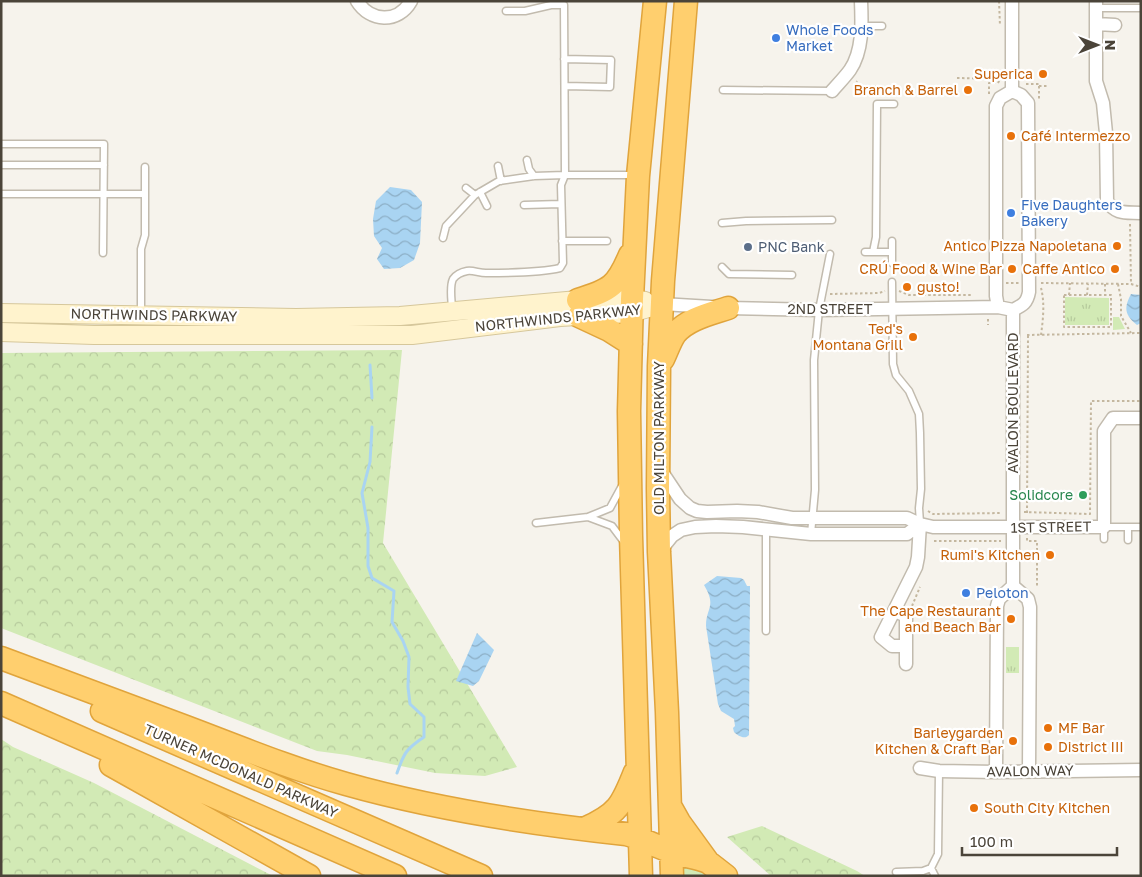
<svg xmlns="http://www.w3.org/2000/svg" width="1142" height="877" font-family="'Golos Text',sans-serif">
<style>
.green{fill:#d2eab5}
.forest{fill:url(#forest-crowns)}
.park{fill:url(#park-tufts)}
.water{fill:url(#water-waves)}
.lines{fill:none;stroke-linecap:round;stroke-linejoin:round}
.stream{stroke:#a9d4f2;stroke-width:3}
.lane-casing{stroke:#c2bbae;stroke-width:9}
.street-casing{stroke:#c2bbae;stroke-width:15}
.secondary-casing{stroke:#d6c79b;stroke-width:20}
.highway-casing{stroke:#e0a43c;stroke-width:25}
.path{stroke:#c4b79f;stroke-width:2;stroke-dasharray:2.5 2.5;stroke-linecap:butt}
.lane{stroke:#fff;stroke-width:6}
.street{stroke:#fff;stroke-width:12}
.secondary{stroke:#fff3cd;stroke-width:18}
.highway{stroke:#ffcf6e;stroke-width:22}
.shop-dot{fill:#3f7fe0;stroke:#fff;stroke-width:2}
.food-dot{fill:#e8710a;stroke:#fff;stroke-width:2}
.service-dot{fill:#5c6f8a;stroke:#fff;stroke-width:2}
.leisure-dot{fill:#2e9e5b;stroke:#fff;stroke-width:2}
.labels{text-anchor:middle;stroke-width:4.5;stroke-linejoin:round;paint-order:stroke}
.shop-label{font-size:14px;fill:#366cbe;stroke:#fff;text-anchor:start}
.food-label{font-size:14px;fill:#c56008;stroke:#fff;text-anchor:end}
.service-label{font-size:14px;fill:#4e5e75;stroke:#fff;text-anchor:start}
.street-label{font-size:14px;fill:#4b4439;stroke:#fff}
.leisure-label{font-size:14px;fill:#27864d;stroke:#fff;text-anchor:end}
</style>
<defs>
<pattern id="forest-crowns" width="20" height="18" patternUnits="userSpaceOnUse" patternTransform="scale(1.25)"><rect width="20" height="18" fill="#d2eab5"/><path d="M2 6a3 3 0 1 1 6 0M12 15a3 3 0 1 1 6 0" fill="none" stroke="#b6ca9c"/></pattern>
<pattern id="park-tufts" width="24" height="20" patternUnits="userSpaceOnUse" patternTransform="scale(1.25)"><rect width="24" height="20" fill="#d2eab5"/><path d="M3 7l-1-3M5 7V3M7 7l1-3M15 17l-1-3M17 17v-4M19 17l1-3" fill="none" stroke="#b6ca9c"/></pattern>
<pattern id="water-waves" width="16" height="10" patternUnits="userSpaceOnUse" patternTransform="scale(1.25)"><rect width="16" height="10" fill="#a9d4f2"/><path d="M0 5q4-4 8 0t8 0" fill="none" stroke="#8caec5"/></pattern>
</defs>
<rect width="100%" height="100%" fill="#f6f3ec"/>
<!-- green -->
<path class="green" d="M1113 317H1119L1125 329 1113 330Z
M689 863 709 876H682L683 865Z"/>
<!-- forest -->
<path class="forest" d="M402 350 383 543 517 767 485 776 435 773 347 755 317 751 1 628V353Z
M1 739 13 747 94 783 273 876H1Z
M762 826 857 871 865 876H771L727 837Z"/>
<!-- park -->
<path class="park" d="M1065 297 1109 298V325H1065Z
M1006 647H1019V673H1006Z"/>
<!-- water -->
<path class="water" d="M390 187 411 190 422 202 420 243 414 260 400 268 384 269 377 259 382 248 374 236 373 219 376 201Z
M1131 294 1141 295V323L1137 325C1124 315 1124 307 1131 294Z
M717 576 741 578 744 580 747 586H750L749 735C745 740 738 736 734 732L733 728 735 726 734 719 721 711 718 704 706 626C706 607 717 607 704 585Z
M477 633 494 650 479 681 473 686 456 681Z"/>
<g class="lines">
<!-- stream -->
<path class="stream" d="M370 365 372 398
M372 427 370 462 362 493 368 528V566L372 578 394 591 392 622 403 641 409 657 408 687 410 704 424 717V737C406 749 404 753 397 773"/>
<!-- lane casing -->
<g class="lane-casing">
<path id="lane" d="M1096 8H1141
M862 26H882
M564 59 611 60 610 87 565 86
M723 90 832 91
M1 144H104L103 253
M527 160 529 169 534 176
M1 165H104
M498 166 501 181
M466 188 475 195
M480 192 487 206
M1 194H145
M524 205 561 204
M722 223 746 221 832 220
M443 238 446 226 475 195 499 181 534 176 565 175 564 5H551L525 11H506
M562 241H607
M892 241V263
M865 252H892
M873 252 876 237 877 104H894
M722 267 729 274 792 275
M892 282 893 364 896 375 909 391 919 414 920 433 921 489 919 508 920 523
M452 310C452 301 449 287 453 279 456 275 462 272 467 271 473 270 479 273 486 273 508 273 539 273 560 268L563 263 561 185 565 175H635
M141 314V249L145 235V167
M588 517 612 526 624 542
M536 523 588 517 610 508 622 486
M1128 527V540
M811 534 815 490 814 360 819 310 830 254
M1104 539V527H1141
M766 631V529
M931 868 935 876
M896 872 923 871 931 868 938 854 939 771"/>
</g>
<!-- street casing -->
<g class="street-casing">
<path id="street" d="M357 1C370 22 398 24 411 1
M1096 1V81L1103 103 1106 133 1107 201C1116 215 1126 212 1141 213
M1096 24 1115 25
M832 91C838 84 845 77 850 70 863 51 862 24 861 1
M1012 91V1
M662 304 728 308 819 310 998 307 1013 310C1023 305 1027 303 1029 292L1028 103 1021 95 1012 91
M998 307 996 296V106L1000 98 1012 91
M660 469 680 499 690 508 697 511 707 512 737 511 758 512 792 518H907L920 524 933 527H1104V431L1113 418H1141
M660 551 672 536 681 530 695 527 716 526 743 527 811 534H907L920 524
M1013 586 1028 599 1030 607 1029 771
M895 611 906 616V664
M906 646H892L881 637 916 567 918 557 920 524
M920 768 939 771 996 772 1141 770
M996 772 997 606 999 599 1013 586V310"/>
</g>
<!-- secondary casing -->
<g class="secondary-casing">
<path id="secondary" d="M1 313 296 318 400 316 578 300 632 299 645 301
M1 332 94 335H412L560 317 631 313 662 304"/>
</g>
<!-- highway casing -->
<g class="highway-casing">
<path id="highway" d="M578 300C611 290 617 286 630 255
M579 316 609 330 631 344
M663 359C667 351 670 341 675 334 687 319 710 314 728 308
M1 658C63 681 124 704 186 727 239 747 292 769 346 784 438 810 532 824 626 834 641 838 655 846 670 851 682 856 695 857 708 862
M1 703 395 876
M102 711 481 876
M111 765 309 876
M670 806 679 822 708 862 726 876
M584 829C618 814 622 805 635 772
M641 876 631 536 629 411 632 299 638 176 655 1
M672 876 667 712 659 552 658 488 659 366 663 281 686 1"/>
</g>
<!-- path -->
<path class="path" d="M999 1 1000 26
M957 78 1000 79
M1026 84H1039V101
M854 86 857 81
M855 86H883
M1039 86H1049
M989 94V83H998L1000 79
M1130 224 1131 284
M1006 283H1019
M1041 283 1131 284 1141 287
M1105 284V295
M1118 284 1121 299V316L1131 333
M899 291 909 295H971
M830 294 879 293 885 291
M1064 295H1111V327H1064Z
M1069 295 1070 283
M1087 295 1088 284
M988 319V325
M1027 335 1141 333
M1041 335C1043 320 1045 303 1041 288
M928 511 933 514 1002 513
M1024 512 1090 514 1091 401H1141
M1027 513 1028 335
M1027 538V541H1037V586
M934 541H1001
M912 606 920 587"/>
<!-- lane -->
<use href="#lane" class="lane"/>
<!-- street -->
<use href="#street" class="street"/>
<!-- secondary -->
<use href="#secondary" class="secondary"/>
<!-- highway -->
<use href="#highway" class="highway"/>
</g>
<!-- markers -->
<g class="shop-dot">
<circle cx="776" cy="38" r="5"/>
<circle cx="1011" cy="213" r="5"/>
<circle cx="966" cy="593" r="5"/>
</g>
<g class="food-dot">
<circle cx="1043" cy="74" r="5"/>
<circle cx="968" cy="90" r="5"/>
<circle cx="1011" cy="136" r="5"/>
<circle cx="1117" cy="246" r="5"/>
<circle cx="1012" cy="269" r="5"/>
<circle cx="1115" cy="269" r="5"/>
<circle cx="907" cy="287" r="5"/>
<circle cx="913" cy="337" r="5"/>
<circle cx="1050" cy="555" r="5"/>
<circle cx="1011" cy="619" r="5"/>
<circle cx="1048" cy="728" r="5"/>
<circle cx="1013" cy="741" r="5"/>
<circle cx="1048" cy="747" r="5"/>
<circle cx="974" cy="808" r="5"/>
</g>
<circle class="service-dot" cx="748" cy="247" r="5"/>
<circle class="leisure-dot" cx="1083" cy="495" r="5"/>
<g class="labels">
<!-- shop labels -->
<g class="shop-label">
<text x="786" y="35">Whole Foods<tspan x="786" dy="16">Market</tspan></text>
<text x="1021" y="210">Five Daughters<tspan x="1021" dy="16">Bakery</tspan></text>
<text x="976" y="598">Peloton</text>
</g>
<!-- food labels -->
<g class="food-label">
<text x="1033" y="79">Superica</text>
<text x="958" y="95">Branch &amp; Barrel</text>
<text x="1021" y="141" text-anchor="start">Café Intermezzo</text>
<text x="1107" y="251">Antico Pizza Napoletana</text>
<text x="1002" y="274">CRÚ Food &amp; Wine Bar</text>
<text x="1105" y="274">Caffe Antico</text>
<text x="917" y="292" text-anchor="start">gusto!</text>
<text x="903" y="334">Ted's<tspan x="903" dy="16">Montana Grill</tspan></text>
<text x="1040" y="560">Rumi's Kitchen</text>
<text x="1001" y="616">The Cape Restaurant<tspan x="1001" dy="16">and Beach Bar</tspan></text>
<text x="1058" y="733" text-anchor="start">MF Bar</text>
<text x="1003" y="738">Barleygarden<tspan x="1003" dy="16">Kitchen &amp; Craft Bar</tspan></text>
<text x="1058" y="752" text-anchor="start">District III</text>
<text x="984" y="813" text-anchor="start">South City Kitchen</text>
</g>
<!-- service labels -->
<g class="service-label">
<text x="758" y="252">PNC Bank</text>
</g>
<!-- street labels -->
<g class="street-label">
<text x="830" y="314">2ND STREET</text>
<text transform="translate(154 315) rotate(1)" y="5">NORTHWINDS PARKWAY</text>
<text transform="translate(558 318) rotate(-6)" y="5">NORTHWINDS PARKWAY</text>
<text transform="translate(1013 403) rotate(-90)" y="5">AVALON BOULEVARD</text>
<text transform="translate(659 438) rotate(-90)" y="5">OLD MILTON PARKWAY</text>
<text transform="translate(1051 527) rotate(-1)" y="5">1ST STREET</text>
<text transform="translate(241 771) rotate(24)" y="5">TURNER MCDONALD PARKWAY</text>
<text transform="translate(1030 771) rotate(-1)" y="5">AVALON WAY</text>
</g>
<!-- leisure labels -->
<g class="leisure-label">
<text x="1073" y="500">Solidcore</text>
</g>
</g>
<!-- border -->
<rect width="1142" height="877" fill="none" stroke="#4b4439" stroke-width="5"/>
<!-- north arrow -->
<g transform="translate(1097 45) rotate(90)" stroke="#ffffff" stroke-width="4" paint-order="stroke">
<path d="M0-4L9 19L0 12L-9 19Z" fill="#4b4439"/>
<text y="-8" font-size="14" font-weight="bold" text-anchor="middle" fill="#4b4439">N</text>
</g>
<!-- scale -->
<path d="M962 847v8h155v-8" fill="none" stroke="#4b4439" stroke-width="2.5"/>
<text x="970" y="847" font-size="15" fill="#4b4439" stroke="#ffffff" stroke-width="4" paint-order="stroke">100 m</text>
</svg>
